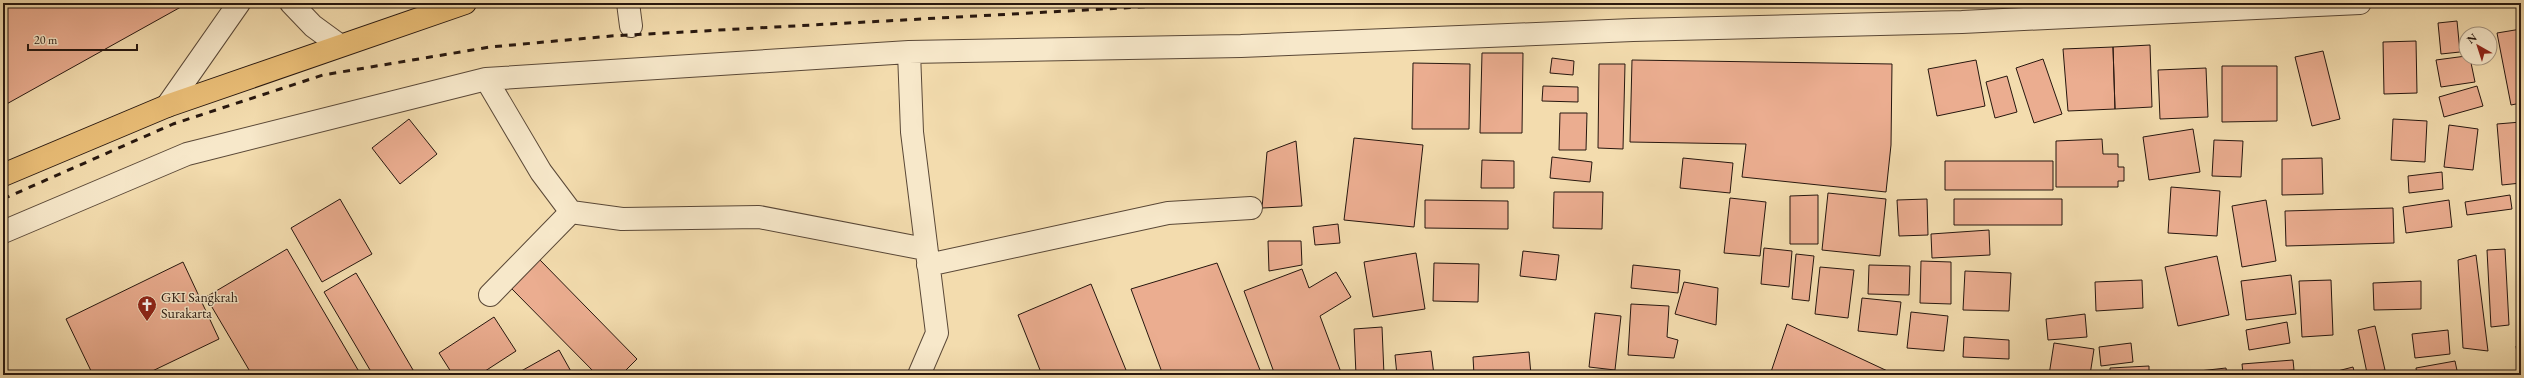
<svg xmlns="http://www.w3.org/2000/svg" width="2524" height="378" font-family="'EB Garamond',serif">
<style>
.building{fill:#ebad90;stroke:#27170f}
.lines{fill:none;stroke-linecap:round;stroke-linejoin:round}
.minor-casing{stroke:#5a4837;stroke-width:24}
.major-casing{stroke:#27170f;stroke-width:24}
.minor{stroke:#f7e8ca;stroke-width:22}
.major{stroke:#eabe77;stroke-width:22}
.rail{stroke:#27170f;stroke-width:3;stroke-dasharray:7 7;stroke-linecap:butt}
.labels{text-anchor:middle;stroke-width:3;stroke-linejoin:round;paint-order:stroke}
.poi-label{font-size:14px;fill:#27170f;stroke:#f7e8ca;text-anchor:start}
</style>
<rect width="100%" height="100%" fill="#f3dcae"/>
<filter id="stains"><feTurbulence type="fractalNoise" baseFrequency=".005" numOctaves="4"/><feColorMatrix values="0 0 0 0 .2 0 0 0 0 .09 0 0 0 0 .02 0 0 0 .5 -.17"/></filter>
<radialGradient id="worn" r=".72"><stop offset=".6" stop-color="#630" stop-opacity="0"/><stop offset="1" stop-color="#630" stop-opacity=".3"/></radialGradient>
<!-- building -->
<path class="building" d="M3 3H188L3 106Z
M2457 21 2460 52 2441 54 2438 23Z
M2521 29V103L2511 105 2497 33Z
M2416 41 2417 93 2384 94 2383 42Z
M2150 45 2152 107 2115 109 2113 47Z
M2113 47 2115 109 2068 111 2063 49Z
M2323 51 2340 119 2312 126 2295 57Z
M1482 53H1523L1522 133H1480Z
M2466 56V58H2470L2475 82 2441 87 2436 60Z
M1552 58 1574 61 1573 75 1550 73Z
M2043 59 2062 114 2034 123 2016 68Z
M1632 60 1892 64 1891 145 1886 192 1742 177 1746 144 1630 142Z
M1976 60 1985 106 1937 116 1928 69Z
M1413 63 1470 64 1469 129H1412Z
M1599 64H1625L1623 149 1598 148Z
M2222 66H2277V121L2222 122Z
M2206 68 2208 117 2160 119 2158 70Z
M2007 76 2017 112 1995 118 1986 82Z
M1543 86 1578 87V102L1542 101Z
M2477 86 2483 106 2444 117 2439 97Z
M1560 113H1587L1586 150H1559Z
M409 119 437 154 400 184 372 148Z
M2393 119 2427 121 2425 162 2391 160Z
M2521 122V183L2502 185 2497 124Z
M2449 125 2478 129 2473 170 2444 167Z
M2193 129 2200 172 2149 180 2143 137Z
M1354 138 1423 145 1414 227 1344 220Z
M2102 139 2103 154H2118V167H2124V181H2118V187H2056V141Z
M2214 140 2243 141 2241 177 2212 176Z
M1296 141 1302 206 1262 208 1267 152Z
M1552 157 1592 162 1590 182 1550 178Z
M1683 158 1733 163 1730 193 1680 188Z
M2322 158 2323 194 2282 195V159Z
M1482 160 1514 161V188H1481Z
M1945 161H2053V190H1945Z
M2442 172 2443 189 2409 193 2408 176Z
M2171 187 2220 191 2217 236 2168 233Z
M1554 192H1603L1602 229 1553 228Z
M1828 193 1886 199 1880 256 1822 250Z
M1818 195V244H1790V196Z
M2510 195 2512 209 2467 215 2465 202Z
M1730 198 1766 202 1760 256 1724 253Z
M340 199 372 254 322 282 291 228Z
M1927 199 1928 235 1899 236 1897 200Z
M1954 199H2062V225H1954Z
M1425 200 1508 201V229L1425 228Z
M2266 200 2276 261 2242 267 2232 206Z
M2449 200 2452 227 2406 233 2403 207Z
M2393 208 2394 243 2286 246 2285 211Z
M1338 224 1340 243 1315 245 1313 227Z
M1989 230 1990 255 1932 258 1931 234Z
M1268 241H1301L1302 265 1269 271Z
M1764 248 1792 251 1789 287 1761 284Z
M2518 248H2521V319H2518Z
M287 249 361 375H252L206 297Z
M2505 249 2509 325 2491 327 2487 250Z
M1523 251 1559 255 1556 280 1520 276Z
M1416 253 1425 309 1373 317 1364 262Z
M1796 254 1814 256 1809 301 1792 299Z
M2476 255 2488 351 2463 348 2458 260Z
M2217 256 2229 315 2178 326 2165 267Z
M540 260 637 359 621 375H597L511 288Z
M1921 261 1951 262V304L1920 303Z
M183 262 219 339 144 375H93L66 319Z
M1217 263 1262 375H1163L1131 289Z
M1434 263 1479 264 1478 302 1433 301Z
M1633 265 1680 270 1678 293 1631 288Z
M1869 265 1910 266 1909 295 1868 294Z
M1820 267 1854 270 1848 318 1815 314Z
M1302 269 1309 288 1336 272 1351 297 1320 316 1342 375H1275L1244 291Z
M1965 271 2011 273 2009 311 1963 310Z
M356 273 416 375H373L324 292Z
M2291 275 2296 314 2246 320 2241 281Z
M2142 280 2143 308 2096 311 2095 282Z
M2331 280 2333 335 2302 337 2299 281Z
M2421 281V309L2374 310 2373 283Z
M1684 282 1718 288 1716 325 1675 314Z
M1091 284 1128 375H1042L1018 315Z
M1862 298 1901 302 1897 335 1858 331Z
M1631 304 1669 306 1667 337 1678 340 1674 358 1628 355Z
M1911 312 1948 316 1944 351 1907 348Z
M1595 313 1621 316 1615 370 1589 367Z
M2085 314 2087 337 2048 340 2046 319Z
M494 317 516 351 479 375H453L439 353Z
M2287 322 2290 343 2249 350 2246 330Z
M1787 324 1896 375H1770Z
M2375 326 2385 370 2367 373 2358 330Z
M1382 327 1384 375H1356L1354 329Z
M2448 330 2450 354 2415 358 2412 334Z
M1964 337 2009 340V359L1963 357Z
M2054 343 2094 349 2090 375H2049Z
M2131 343 2133 362 2101 366 2099 347Z
M2521 345V359L2518 360 2516 346Z
M559 350 573 375H514Z
M1431 351 1434 375H1397L1395 355Z
M1529 352 1531 375H1474L1473 357Z
M2293 360 2294 370 2243 374 2242 364Z
M2455 361 2458 375H2417L2416 368Z
M2149 366V375H2110V368Z
M2353 367 2355 375H2322Z
M2226 368 2227 375H2181V373Z"/>
<g class="lines">
<!-- minor casing -->
<g class="minor-casing">
<path id="minor" d="M291 3 313 26 339 45
M628 3 631 26
M486 79 541 172 571 212
M167 106 239 3
M3 232 187 154 486 79 909 52
M928 265 1168 213 1251 208
M490 295 571 212 622 219 759 217 925 249
M919 375 937 333 912 132 909 52 1241 46 1633 30 1962 22 2360 3"/>
</g>
<!-- major casing -->
<g class="major-casing">
<path id="major" d="M3 175 167 106 465 3"/>
</g>
<!-- minor -->
<use href="#minor" class="minor"/>
<!-- major -->
<use href="#major" class="major"/>
<!-- rail -->
<path class="rail" d="M3 199 173 124 323 75 490 47 611 36 1213 3"/>
</g>
<!-- icons -->
<defs>
<g id="church-pin" transform="scale(1)"><path d="M0 17L-7.5 6A9.5 9.5 0 1 1 7.5 6Z" fill="#8f2418" stroke="#f7e8ca"/><path d="M-1.2-6h2.4v3.5h3.3v2.4h-3.3V6h-2.4V-.1h-3.3v-2.4h3.3Z" fill="#fff"/></g>
</defs>
<g fill-rule="evenodd">
<use href="#church-pin" x="147" y="305"/>
</g>
<g class="labels">
<!-- poi labels -->
<g class="poi-label">
<text x="161" y="302">GKI Sangkrah<tspan x="161" dy="16">Surakarta</tspan></text>
</g>
</g>
<!-- margin -->
<rect width="2524" height="378" fill="none" stroke="#f3dcae" stroke-width="16"/>
<rect x="4" y="4" width="2516" height="370" fill="none" stroke="#27170f" stroke-width="2"/>
<rect x="8" y="8" width="2508" height="362" fill="none" stroke="#27170f"/>
<!-- north arrow -->
<g transform="translate(2478 46) rotate(321)"><circle r="19" fill="#f7e8ca" stroke="#a4947f"/>
<path d="M0-3L7 15L0 10L-7 15Z" fill="#8f2418"/>
<text y="-6" font-size="11" font-weight="bold" text-anchor="middle" fill="#27170f">N</text>
</g>
<!-- scale -->
<path d="M28 44v6h109v-6" fill="none" stroke="#27170f" stroke-width="2"/>
<text x="34" y="44" font-size="12" fill="#27170f" stroke="#f7e8ca" stroke-width="3" paint-order="stroke">20 m</text>
<rect width="100%" height="100%" filter="url(#stains)"/>
<rect width="100%" height="100%" fill="url(#worn)"/>
</svg>
